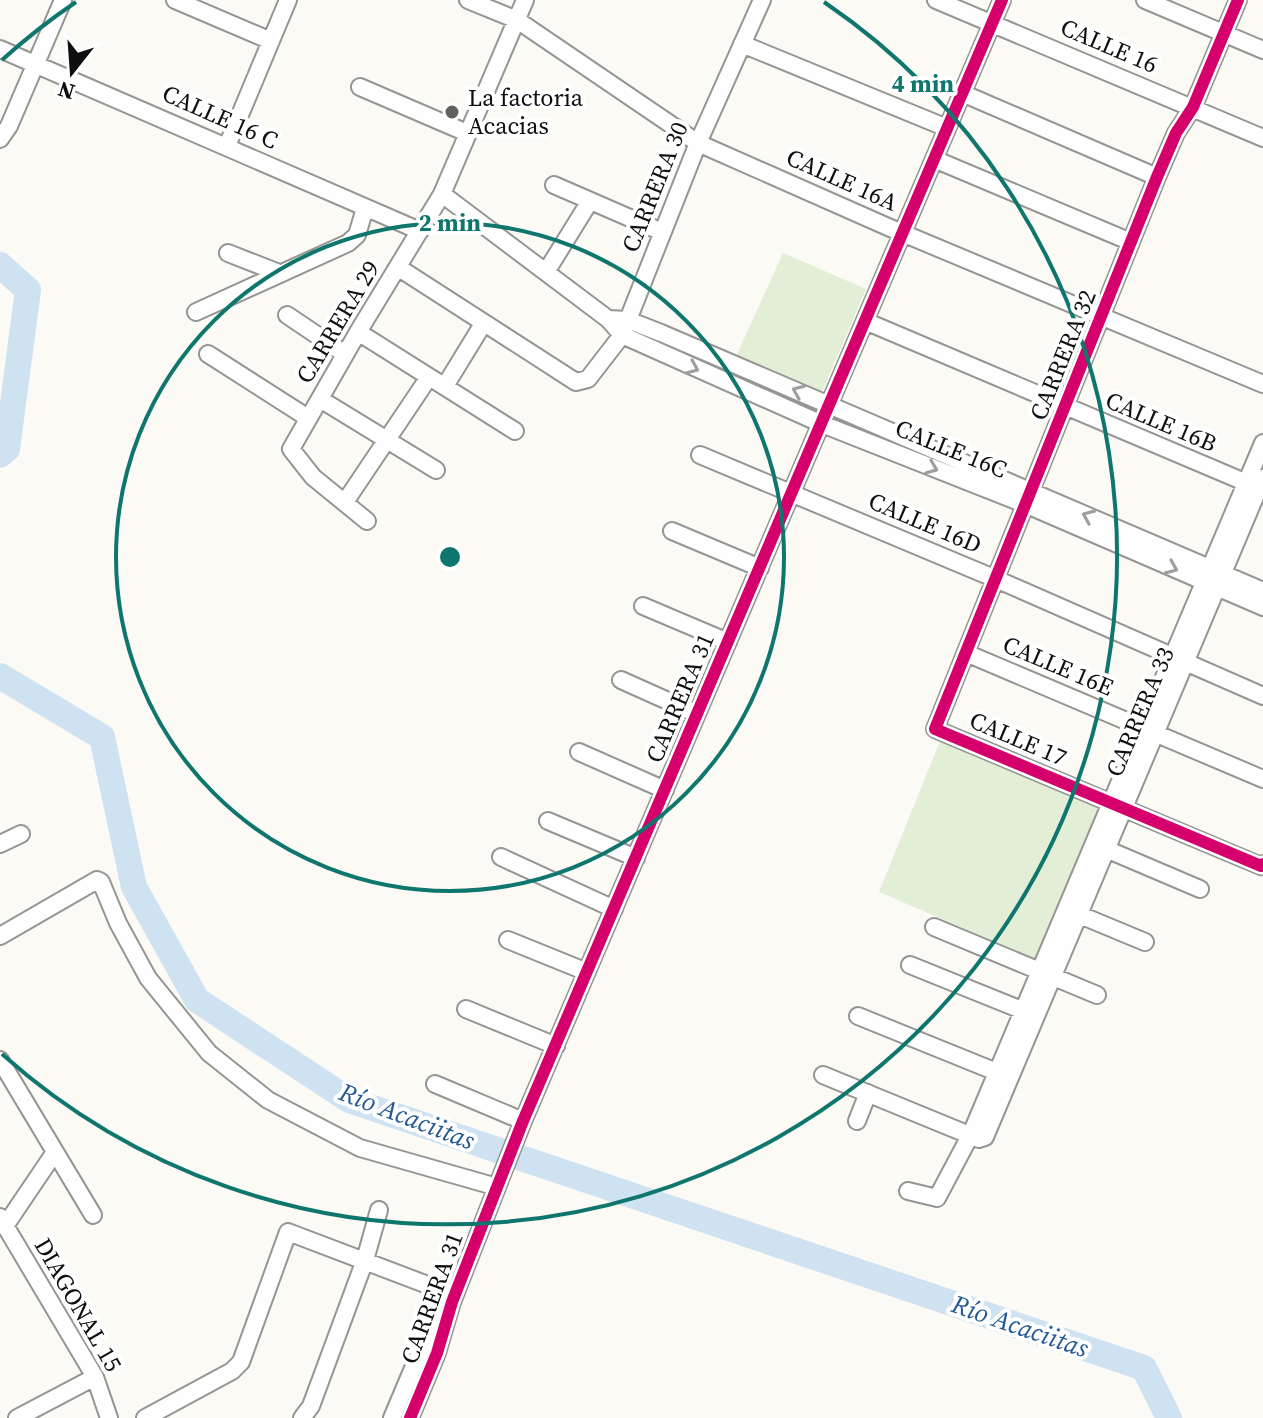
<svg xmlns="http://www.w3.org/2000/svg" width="1263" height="1418" font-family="'Source Serif 4',serif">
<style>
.green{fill:#e3eed7}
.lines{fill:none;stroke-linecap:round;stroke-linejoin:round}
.river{stroke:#cee2f2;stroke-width:26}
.minor-casing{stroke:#959593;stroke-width:20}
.minor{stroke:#fefefe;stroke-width:16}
.cycleway-casing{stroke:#fff;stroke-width:17}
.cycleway{stroke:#d6006c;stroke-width:12}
.oneway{stroke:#9e9e9e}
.ring{fill:none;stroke:#0f766e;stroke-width:4}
.poi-dot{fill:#626160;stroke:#fff;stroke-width:3}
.labels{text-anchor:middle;stroke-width:8;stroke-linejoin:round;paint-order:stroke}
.street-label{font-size:24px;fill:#0f0f0f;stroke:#fff}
.poi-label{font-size:24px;fill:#0f0f0f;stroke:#fff;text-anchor:start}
.water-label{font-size:26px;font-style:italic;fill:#245994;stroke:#fff}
.centre{fill:#0f766e;stroke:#fff;stroke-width:4}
.ring-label{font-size:24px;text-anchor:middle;font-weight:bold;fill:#0f766e;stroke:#fff;stroke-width:8;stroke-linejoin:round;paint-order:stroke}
</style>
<rect width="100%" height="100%" fill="#fbfaf5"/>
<!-- green -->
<path class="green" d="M783 253 866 289 819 399 734 361Z
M940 741 1104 806 1038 960 879 892Z"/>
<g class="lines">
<!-- river -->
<path class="river" d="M0 265 28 290 7 449 0 455
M0 676 102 737 134 887 197 1000 349 1100 1144 1368 1169 1418"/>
<!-- minor casing -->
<g class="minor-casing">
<path id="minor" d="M175 0 271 41
M468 0 517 20 698 143 888 227 1263 384
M936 0 1263 138
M1145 0 1263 50
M1238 0 1193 107 1176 133 1157 177 935 729 1261 866 1263 864
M742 44 947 128
M0 49 420 231
M360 87 467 133
M962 93 1157 177
M0 139 9 126 63 0
M227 146 288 0
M934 159 1131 242
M554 185 662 232
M442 194 608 319 622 335 822 424 1027 505 1263 607
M228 253 279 273
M399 268 576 382 588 379 622 335 698 143 762 0
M546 272 590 201
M196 312 348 243 357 235 365 208
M287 315 345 354
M608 319 628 320 661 333 1263 591
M865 321 1254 486
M358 332 515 431
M208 354 308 418
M445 386 483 324
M320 399 436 470
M700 455 996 579 1263 696
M345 502 429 377
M367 521 313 477 291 449 358 332 442 194 525 0
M672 531 760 568
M643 606 728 642
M966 653 1263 779
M621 680 697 714
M579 752 665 790
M548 821 636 858
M0 844 21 834
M1106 849 1200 889
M501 857 614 909
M1080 915 1145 942
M934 927 1097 995
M0 936 97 880 101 882 118 923 148 978 209 1053 268 1100 360 1148 497 1187
M508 940 587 972
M910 965 1034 1015
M466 1009 556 1046
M858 1016 1004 1075
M0 1060 93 1215
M823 1075 979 1139 985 1137 1263 478
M435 1084 523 1121
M857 1121 868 1093
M908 1191 937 1198 971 1134 1263 443
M0 1217 95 1377 109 1418
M5 1226 55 1152
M17 1418 95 1377
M145 1418 232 1371 241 1362 288 1232 454 1295
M302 1418 311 1406 365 1260 379 1210
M392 1418 422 1347 442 1317
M410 1418 437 1353 452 1302 523 1121 1002 0"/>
</g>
<!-- minor -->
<use href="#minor" class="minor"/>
<!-- cycleway casing -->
<g class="cycleway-casing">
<path id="cycleway" d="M1238 0 1193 107 1176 133 1157 177 935 729 1261 866 1263 864
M410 1418 437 1353 452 1302 523 1121 1002 0"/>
</g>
<!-- cycleway -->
<use href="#cycleway" class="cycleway"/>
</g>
<!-- one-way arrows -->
<defs><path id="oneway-chevron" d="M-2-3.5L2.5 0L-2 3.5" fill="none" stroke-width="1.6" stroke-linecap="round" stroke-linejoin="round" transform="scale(2)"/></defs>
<g class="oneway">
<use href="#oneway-chevron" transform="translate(693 368) rotate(23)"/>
<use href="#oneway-chevron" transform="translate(798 391) rotate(-157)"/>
<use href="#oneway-chevron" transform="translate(932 468) rotate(22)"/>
<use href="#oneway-chevron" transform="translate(1088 516) rotate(-157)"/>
<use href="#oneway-chevron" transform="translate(1172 568) rotate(23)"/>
</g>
<!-- distance rings -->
<g class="ring">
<circle cx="450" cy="557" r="334"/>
<path d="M2 60A669 669 0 0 1 76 2M824 2A669 669 0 1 1 2 1054"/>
</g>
<!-- markers -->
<circle class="poi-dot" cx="452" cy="112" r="8"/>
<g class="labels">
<!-- street labels -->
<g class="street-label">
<text transform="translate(1109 46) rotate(23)" y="8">CALLE 16</text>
<text transform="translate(220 117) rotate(24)" y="8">CALLE 16 C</text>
<text transform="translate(842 180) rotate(24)" y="8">CALLE 16A</text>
<text transform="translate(655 187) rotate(-68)" y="8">CARRERA 30</text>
<text transform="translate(338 322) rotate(-59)" y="8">CARRERA 29</text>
<text transform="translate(1063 355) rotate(-68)" y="8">CARRERA 32</text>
<text transform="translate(1161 422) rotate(23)" y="8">CALLE 16B</text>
<text transform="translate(951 449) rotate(22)" y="8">CALLE 16C</text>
<text transform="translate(925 523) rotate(23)" y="8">CALLE 16D</text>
<text transform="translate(1058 666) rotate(23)" y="8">CALLE 16E</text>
<text transform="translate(680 698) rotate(-67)" y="8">CARRERA 31</text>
<text transform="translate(1140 712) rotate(-67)" y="8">CARRERA 33</text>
<text transform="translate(1018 739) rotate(23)" y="8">CALLE 17</text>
<text transform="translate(432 1298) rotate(-70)" y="8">CARRERA 31</text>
<text transform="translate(78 1305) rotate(60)" y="8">DIAGONAL 15</text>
</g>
<!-- poi labels -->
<g class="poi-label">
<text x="468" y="106">La factoria<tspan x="468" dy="28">Acacias</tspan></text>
</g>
<!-- water labels -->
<g class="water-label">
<text transform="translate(407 1116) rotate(21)" y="9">Río Acaciitas</text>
<text transform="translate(1020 1326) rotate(19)" y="9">Río Acaciitas</text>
</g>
</g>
<circle cx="450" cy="557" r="12" class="centre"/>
<g class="ring-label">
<text x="923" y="92">4 min</text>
<text x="450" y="231">2 min</text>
</g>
<!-- north arrow -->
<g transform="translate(72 72) rotate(197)" stroke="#ffffff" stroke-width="6" paint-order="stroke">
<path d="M0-6L14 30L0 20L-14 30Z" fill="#0f0f0f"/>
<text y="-12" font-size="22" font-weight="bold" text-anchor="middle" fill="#0f0f0f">N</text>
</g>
</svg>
